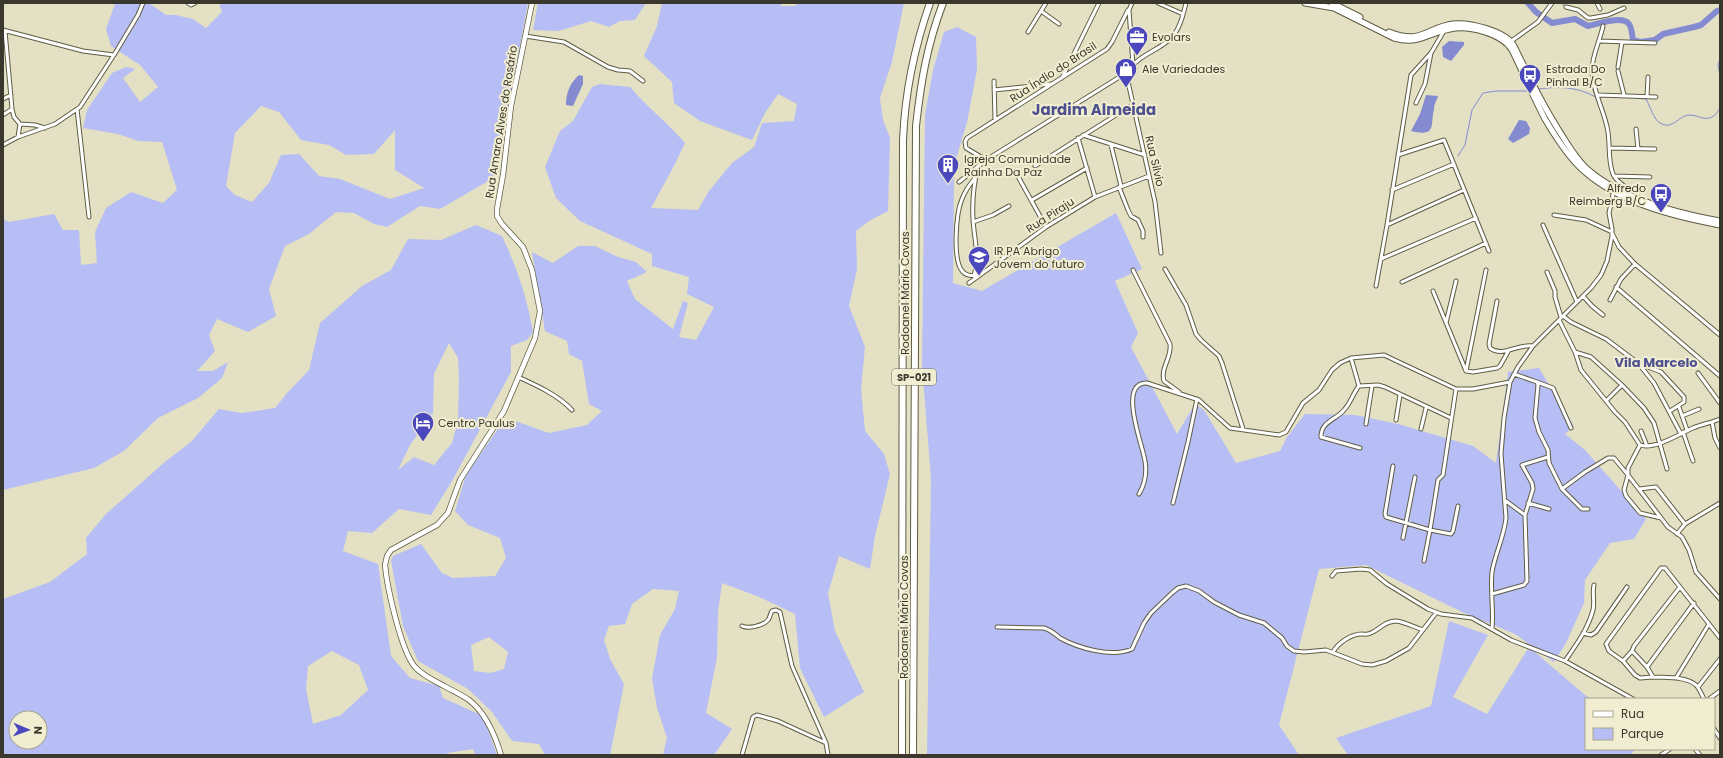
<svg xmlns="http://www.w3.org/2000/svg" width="1723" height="758" font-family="Poppins,sans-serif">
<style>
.green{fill:#b7bef5;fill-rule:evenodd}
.water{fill:#848bd0}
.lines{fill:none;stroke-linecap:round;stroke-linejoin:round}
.stream{stroke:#848bd0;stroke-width:1}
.river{stroke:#848bd0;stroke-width:6}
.street-tunnel{stroke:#c1bea5;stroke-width:3;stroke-dasharray:3 1.5;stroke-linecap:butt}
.street-casing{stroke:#5f5c43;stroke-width:5}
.secondary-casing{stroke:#5f5c43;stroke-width:6}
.primary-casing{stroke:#5f5c43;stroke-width:7}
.highway-casing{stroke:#5f5c43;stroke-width:8}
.street{stroke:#fff;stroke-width:3}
.secondary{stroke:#fff;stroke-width:4.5}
.primary{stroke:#fff;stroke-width:5}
.highway{stroke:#fff;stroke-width:6}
.labels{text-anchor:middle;stroke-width:4;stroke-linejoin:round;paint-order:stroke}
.shield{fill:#f1edd0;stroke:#716e5e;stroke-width:1}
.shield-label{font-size:10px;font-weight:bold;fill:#3a382d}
.poi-label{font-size:11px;fill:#3a382d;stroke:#f1edd0;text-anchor:start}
.street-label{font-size:11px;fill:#3a382d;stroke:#f1edd0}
.quarter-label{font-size:13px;font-weight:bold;fill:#4c508e;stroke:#f1edd0}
.district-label{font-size:15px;font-weight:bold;fill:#4c508e;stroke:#f1edd0}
</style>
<rect width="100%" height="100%" fill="#e3e0c3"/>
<!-- green -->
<path class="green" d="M112 3H149L166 15H176L193 19 206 28 222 12 219 3H528L505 126 495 177 440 209 420 206 387 227 374 224 354 213 336 212 309 234 285 246 269 289 276 316 248 332 217 319 209 335 215 351 197 371H213L228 362 222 378 198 398 158 418 124 451 94 468 3 490V219L9 222 54 214 63 230H79L81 265 97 263 95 232 106 208 131 192 163 203 177 190 162 142 138 141 118 134 83 128 87 110 112 73 126 67 135 69 123 78 140 102 158 87 140 65 111 46 106 29 115 4ZM261 106 279 112 301 140 329 145 346 155 374 154 395 130V170L424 188 390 199 340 179 319 176 299 154 281 155 269 183 252 202 235 195 226 186 235 133Z
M538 3H646L635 20 620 21 609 27 591 21 559 31 533 30Z
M662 3H781V6H796L797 3H904L892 62 880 98 883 120 890 138 888 211 869 221 856 231 857 269 849 306 865 347 861 389 865 431 884 454 890 474 875 536 870 569 839 556 828 593 835 631 864 692 824 717 800 668 795 614 757 596 722 583 718 612 717 658 706 713 732 729 714 755H663L667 738 657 708 652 678 660 635 675 609 679 591 653 589 632 604 625 624 609 626 604 640 610 659 624 684 610 755H545L539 744 512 741 492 712 468 689 418 661 403 626 391 561 393 556 421 544 442 573 453 578 495 576 506 558 500 538 468 525 455 511 466 475 504 420 515 421 549 433 587 425 602 411 589 404 582 361 569 354 567 341 545 331 532 252 553 263 578 246H595L618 257 636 262 647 272 627 281 635 299 673 329 683 301 688 303 679 337 696 340 714 307 687 294 689 277 652 266V254L580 221 556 198 545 167 560 131 573 121 592 87 600 84 630 87C647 107 668 123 685 143L675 164 651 208 698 210 709 191 732 163 754 147 762 123 794 121 797 104 778 94 765 113 752 140 700 121 674 103 672 82 644 56 657 26ZM489 637 508 652 504 669 490 673 474 671 471 645Z
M957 27 976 37 977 70 967 122 954 166 953 283 982 291 1116 213 1142 269 1115 281 1138 333 1131 347 1177 434 1195 404 1204 410 1236 463 1280 451 1287 437 1305 414 1355 415 1398 424 1473 446 1496 463 1508 372 1539 368 1574 426 1565 434 1585 450 1646 519 1634 539 1610 543 1585 580 1584 603 1566 643 1554 662 1515 634 1462 612 1366 565 1319 569 1279 725 1299 755H927L931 478 922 366 925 115 933 70 944 32Z
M476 225 502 236C518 270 526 295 533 332L527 340 511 346V372L452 481 431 515 399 509 372 533 348 531 343 551 378 564 391 656 410 678 439 686 443 698 483 716 497 755H475L473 749 447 753V755H3V599L50 582 87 554 86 538 106 514 166 461 191 442 219 409 242 413 275 408 288 392 309 370 320 323 362 286 391 270 408 239 441 240ZM449 343 458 358 459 376 458 421 452 443 434 465 414 457 398 470 410 445 433 413 434 374ZM332 651 359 665 368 690 341 715 313 724 306 689 308 666ZM16 718H40V742H16Z
M1449 621 1488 635 1453 697 1487 714 1529 647 1585 695 1592 699H1586V749H1637L1629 755H1348L1336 738 1431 706Z"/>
<!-- water -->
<path class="water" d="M1449 41 1464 42V45L1451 61 1443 57 1442 47Z
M579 75 583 76V84L573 106 566 105C566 93 570 83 579 75Z
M1426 95 1438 96C1437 100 1434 104 1434 109 1430 126 1437 137 1411 131L1420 114Z
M1519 120 1526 121 1530 128 1529 134 1513 143 1508 139Z"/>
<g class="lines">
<!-- stream -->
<path class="stream" d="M1720 60 1718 64 1720 77
M1539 89C1560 86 1579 87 1597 98
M1635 98 1646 99C1650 106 1654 120 1660 123 1671 130 1678 118 1685 116 1697 111 1709 129 1720 108
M1458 156 1465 145 1472 110 1483 93 1496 91H1527"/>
<!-- river -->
<path class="river" d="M1528 3 1536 12 1552 23 1575 19 1588 26C1598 24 1622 15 1629 24 1632 28 1632 35 1633 40L1640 42 1655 40 1663 34 1694 27 1701 25 1717 11 1720 10"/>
<!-- street-tunnel -->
<path class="street-tunnel" d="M1562 3 1566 7"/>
<!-- street casing -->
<g class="street-casing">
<path id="street" d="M188 3 191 5 195 3
M1158 3 1183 14
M1597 3 1600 9
M1566 7 1578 10 1588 18H1591L1608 15 1624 8
M1041 11 1059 24
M1603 26C1600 41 1592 55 1592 70 1592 91 1605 111 1608 132 1610 146 1608 162 1613 174 1617 184 1628 185 1630 195
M3 30 83 51 114 55
M5 31 12 109 14 117 20 124 35 125 45 128
M1028 32 1046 3
M525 36 564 42 608 67 618 70 630 71 643 81
M1600 41 1655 43
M1510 42 1538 22 1552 3
M1133 65C1144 53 1161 49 1171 38 1180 29 1183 15 1186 3
M1618 67 1622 42
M1618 71 1624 95
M1126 73 1155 202 1161 253
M1062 78 1099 3
M994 81 995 120
M994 90 1050 84
M1598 95 1656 97
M1647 97 1648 77
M3 99 11 95
M1416 103 1425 84 1431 53 1444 31
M77 109 89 217
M3 115 12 109
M1636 129 1638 149
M1083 135 1145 155
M18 137 20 124
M1078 138 1095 197
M3 145 18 137 55 124 80 107 114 55 138 15 143 3
M1111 145 1121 186
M1609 148 1655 149
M1398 155 1444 140 1489 251
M986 160 966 148 965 142 967 138 1107 49 1112 42 1128 10
M1035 166 1132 105
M1015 171 1046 227
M1614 176 1650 177
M975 178C970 184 965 191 962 199 956 213 952 261 963 272 967 276 973 276 978 275
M959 182 986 160 1126 73 1133 65 1129 10 1132 3
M1119 187 1128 210 1131 216 1138 220 1143 231V237
M1392 190 1454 164
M1032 200 1087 168
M1554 215 1586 220 1612 232
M973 222 993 215 1009 206
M1387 225 1464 190
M1543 225 1577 302
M1612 233 1619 247 1635 264 1720 335
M1381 259 1476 218
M1165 269 1186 305 1196 334 1201 340 1219 356 1222 363 1243 429
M1133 270 1170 344C1172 358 1160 368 1164 381L1179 392
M1547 272 1555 291V297L1561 317
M974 276C980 256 974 239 973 219 972 202 974 183 978 166
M1402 282 1486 243
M969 283 1046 227 1095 197 1149 176
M1376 286 1387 225 1411 75 1431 53
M1616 287 1720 376
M1433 291 1466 371 1486 270
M1583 296 1592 306 1603 315
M1610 300 1621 279 1635 264
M1497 301 1489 344 1490 348C1503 358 1518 343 1533 346
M1563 316 1571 322 1606 339 1638 363 1654 383 1681 434
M1559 320 1575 352 1581 370 1615 412 1625 422 1640 445C1655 450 1679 434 1693 428 1702 424 1711 423 1720 419
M1446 323 1456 281
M1575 352 1591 357 1622 385 1644 408 1654 423 1667 469
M1351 358 1359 386 1378 385 1385 387 1451 418
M1638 363 1661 372 1684 397V402L1670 411
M1466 371 1473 372 1497 368 1500 366 1509 350
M1698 373 1720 403
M1514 374 1537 382 1538 385 1535 418 1539 432 1548 450 1549 463 1562 489 1582 509H1588
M518 377C536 385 558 395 572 410
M1537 382 1553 388 1571 428
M1359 386C1353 393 1351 403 1344 410 1336 420 1321 421 1321 437L1360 448
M1456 389 1443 475 1438 480 1430 530 1451 534 1453 531 1458 506
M1606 401 1622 385
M1679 407 1687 430
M1682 416 1699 409
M1396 420 1400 395
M1712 422 1715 438 1720 448
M1366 424 1372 386
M1421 429 1426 408
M1641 431 1647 446
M1683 432 1693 461
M1640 445 1628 468V475L1668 527 1682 537 1689 550 1696 572 1720 599
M1393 466 1385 514 1386 517 1430 530 1424 561
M1562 489 1585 472 1608 458H1614L1628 475 1624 490 1626 496 1640 513 1661 518
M1639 489 1656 487 1685 524
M1139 494C1145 484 1147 473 1145 461 1143 446 1117 382 1147 383L1199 400 1230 428 1279 435 1286 432 1303 403 1319 390 1332 370 1340 363 1351 358 1384 355 1456 389H1473L1510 382
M1173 503 1188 442 1197 399
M1528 503 1549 509
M1525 515 1533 489 1532 483 1522 465 1548 457
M1677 534 1685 524 1720 503
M1403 538 1415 477
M1332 576 1336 571 1361 569 1370 570 1387 584 1428 609 1441 614 1472 618 1511 640 1565 661 1633 699
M1680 587 1634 646 1632 651 1647 667 1653 677C1666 678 1685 676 1696 685 1699 688 1702 695 1704 699
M1492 594 1524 585 1527 581 1525 515 1506 501
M742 626C748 629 763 626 768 620 770 618 770 614 772 611L776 610 780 612 792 666 826 743
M997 627 1044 628C1051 630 1055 634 1060 638 1078 648 1112 658 1132 649L1144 623 1151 613 1172 593 1178 588 1186 586 1199 591 1214 602 1239 615 1264 623 1282 638 1287 646 1294 651 1304 652 1326 650 1362 664 1372 665 1386 661 1409 648 1436 613
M1492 628C1494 610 1490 591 1492 572 1495 554 1504 537 1506 518L1501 454 1504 418 1510 382 1518 367 1533 346 1591 288 1601 275 1607 261 1612 236V229L1609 213 1614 190
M1583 633 1591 635 1596 632 1627 587
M1333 652C1338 643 1351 634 1362 634 1365 634 1367 635 1371 633 1380 629 1385 621 1396 621 1405 622 1414 627 1423 630
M1565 661C1576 645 1588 629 1593 610 1595 602 1592 593 1594 585
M1623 661 1632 651
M1647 667 1694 603
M1653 677 1640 678 1635 675 1623 661 1609 651 1606 644 1661 568H1665L1720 638
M1676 678 1709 624
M1698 687 1720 659
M1709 699 1720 691
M1714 729 1720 738
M1695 749 1700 755
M742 755 753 717 757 715 778 721 826 743 828 755
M1661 755 1670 749"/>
</g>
<!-- secondary casing -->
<g class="secondary-casing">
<path id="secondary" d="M501 755C495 735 486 713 469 700 462 695 453 691 446 687 435 681 423 676 415 667 401 651 387 587 385 565L387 556 391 550 437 525 448 513 460 480 504 411 535 338 540 311 532 270 523 247 502 224 497 216V209L503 175 511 106 532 3"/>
</g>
<!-- primary casing -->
<g class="primary-casing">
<path id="primary" d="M1305 3 1334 8 1394 38C1420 45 1427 33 1450 29 1468 25 1502 33 1512 50 1523 72 1533 96 1545 119 1555 136 1568 157 1583 170 1620 203 1672 216 1720 225
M1332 3 1360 17
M1389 32C1422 45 1425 28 1453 24 1469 22 1506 31 1514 46 1529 77 1544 108 1563 137 1570 148 1576 158 1585 167 1618 198 1676 213 1720 221"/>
</g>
<!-- highway casing -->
<g class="highway-casing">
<path id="highway" d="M902 755 903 140C905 93 914 48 930 3
M913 755 916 126C921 81 927 45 943 3"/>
</g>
<!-- street -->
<use href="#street" class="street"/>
<!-- secondary -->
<use href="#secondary" class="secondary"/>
<!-- primary -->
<use href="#primary" class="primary"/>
<!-- highway -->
<use href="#highway" class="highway"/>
</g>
<!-- icons -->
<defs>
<g id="office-pin" transform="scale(1.15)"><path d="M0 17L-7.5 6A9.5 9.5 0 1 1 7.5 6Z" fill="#4b47bd" stroke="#f1edd0"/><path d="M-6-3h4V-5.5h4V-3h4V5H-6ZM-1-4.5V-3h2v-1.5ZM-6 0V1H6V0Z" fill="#fff"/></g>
<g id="shop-pin" transform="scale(1.15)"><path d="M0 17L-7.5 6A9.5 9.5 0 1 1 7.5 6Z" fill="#4b47bd" stroke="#f1edd0"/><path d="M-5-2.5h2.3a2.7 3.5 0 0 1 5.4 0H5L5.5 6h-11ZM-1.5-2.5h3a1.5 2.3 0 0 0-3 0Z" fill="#fff"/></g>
<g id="bus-pin" transform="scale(1.15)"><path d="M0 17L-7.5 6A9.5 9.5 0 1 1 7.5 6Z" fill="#4b47bd" stroke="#f1edd0"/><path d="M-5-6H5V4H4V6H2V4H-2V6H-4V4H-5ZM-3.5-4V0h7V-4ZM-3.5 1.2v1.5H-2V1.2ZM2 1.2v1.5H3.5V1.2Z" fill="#fff"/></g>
<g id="building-pin" transform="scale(1.15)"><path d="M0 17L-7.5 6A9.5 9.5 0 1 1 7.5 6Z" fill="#4b47bd" stroke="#f1edd0"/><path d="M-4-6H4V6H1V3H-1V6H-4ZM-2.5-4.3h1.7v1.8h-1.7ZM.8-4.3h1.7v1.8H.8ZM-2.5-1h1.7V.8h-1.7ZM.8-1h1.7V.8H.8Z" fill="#fff"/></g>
<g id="school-pin" transform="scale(1.15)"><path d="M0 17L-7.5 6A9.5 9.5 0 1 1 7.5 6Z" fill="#4b47bd" stroke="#f1edd0"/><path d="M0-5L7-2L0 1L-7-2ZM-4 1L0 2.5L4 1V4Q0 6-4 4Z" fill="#fff"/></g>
<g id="hotel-pin" transform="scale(1.15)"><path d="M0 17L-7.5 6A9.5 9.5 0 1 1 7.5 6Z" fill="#4b47bd" stroke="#f1edd0"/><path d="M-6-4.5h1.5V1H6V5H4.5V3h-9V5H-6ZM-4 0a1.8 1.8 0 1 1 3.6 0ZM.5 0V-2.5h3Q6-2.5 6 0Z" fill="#fff"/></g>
</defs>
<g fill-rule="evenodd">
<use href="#office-pin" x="1137" y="37"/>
<use href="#shop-pin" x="1126" y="69"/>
<use href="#bus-pin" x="1530" y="75"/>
<use href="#building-pin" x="948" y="165"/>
<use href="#bus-pin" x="1661" y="194"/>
<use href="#school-pin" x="979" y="257"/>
<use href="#hotel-pin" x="423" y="423"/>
</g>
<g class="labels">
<!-- shield labels -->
<rect class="shield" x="892" y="369" width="44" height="16" rx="3"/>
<g class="shield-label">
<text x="914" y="381">SP-021</text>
</g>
<!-- poi labels -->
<g class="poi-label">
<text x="1152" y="41">Evolars</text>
<text x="1142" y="73">Ale Variedades</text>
<text x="1546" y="73">Estrada Do<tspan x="1546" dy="13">Pinhal B/C</tspan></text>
<text x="964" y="163">Igreja Comunidade<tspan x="964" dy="13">Rainha Da Paz</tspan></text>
<text x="1646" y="192" text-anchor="end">Alfredo<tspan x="1646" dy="13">Reimberg B/C</tspan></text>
<text x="994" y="255">IR PA Abrigo<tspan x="994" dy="13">Jovem do futuro</tspan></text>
<text x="438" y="427">Centro Paulus</text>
</g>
<!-- street labels -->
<g class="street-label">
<text transform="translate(1053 72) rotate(-33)" y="4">Rua Índio do Brasil</text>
<text transform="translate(501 122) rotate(-81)" y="4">Rua Amaro Alves do Rosário</text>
<text transform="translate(1155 161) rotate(77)" y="4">Rua Silvio</text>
<text transform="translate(1050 215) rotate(-33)" y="4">Rua Piraju</text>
<text transform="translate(905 293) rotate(-90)" y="4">Rodoanel Mário Covas</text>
<text transform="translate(904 617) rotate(-90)" y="4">Rodoanel Mário Covas</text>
</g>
<!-- quarter labels -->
<g class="quarter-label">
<text x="1656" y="367">Vila Marcelo</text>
</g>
<!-- district labels -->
<g class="district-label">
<text x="1094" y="115">Jardim Almeida</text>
</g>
</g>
<!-- border -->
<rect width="1723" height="758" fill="none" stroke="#3a382d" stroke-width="8"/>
<!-- legend -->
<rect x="1585" y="698" width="130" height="52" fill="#f1edd0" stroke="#a8a58f"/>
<rect x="1593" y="711" width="20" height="6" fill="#ffffff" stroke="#a8a58f"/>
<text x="1621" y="718" font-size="12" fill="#3a382d">Rua</text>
<rect x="1593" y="728" width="20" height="12" fill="#b7bef5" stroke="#a8a58f"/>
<text x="1621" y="738" font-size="12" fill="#3a382d">Parque</text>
<!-- north arrow -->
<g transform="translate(28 730) rotate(92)"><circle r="19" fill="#f1edd0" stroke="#a8a58f"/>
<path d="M0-3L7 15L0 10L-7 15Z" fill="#4b47bd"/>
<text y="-6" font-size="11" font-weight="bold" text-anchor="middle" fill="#3a382d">N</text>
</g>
</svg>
